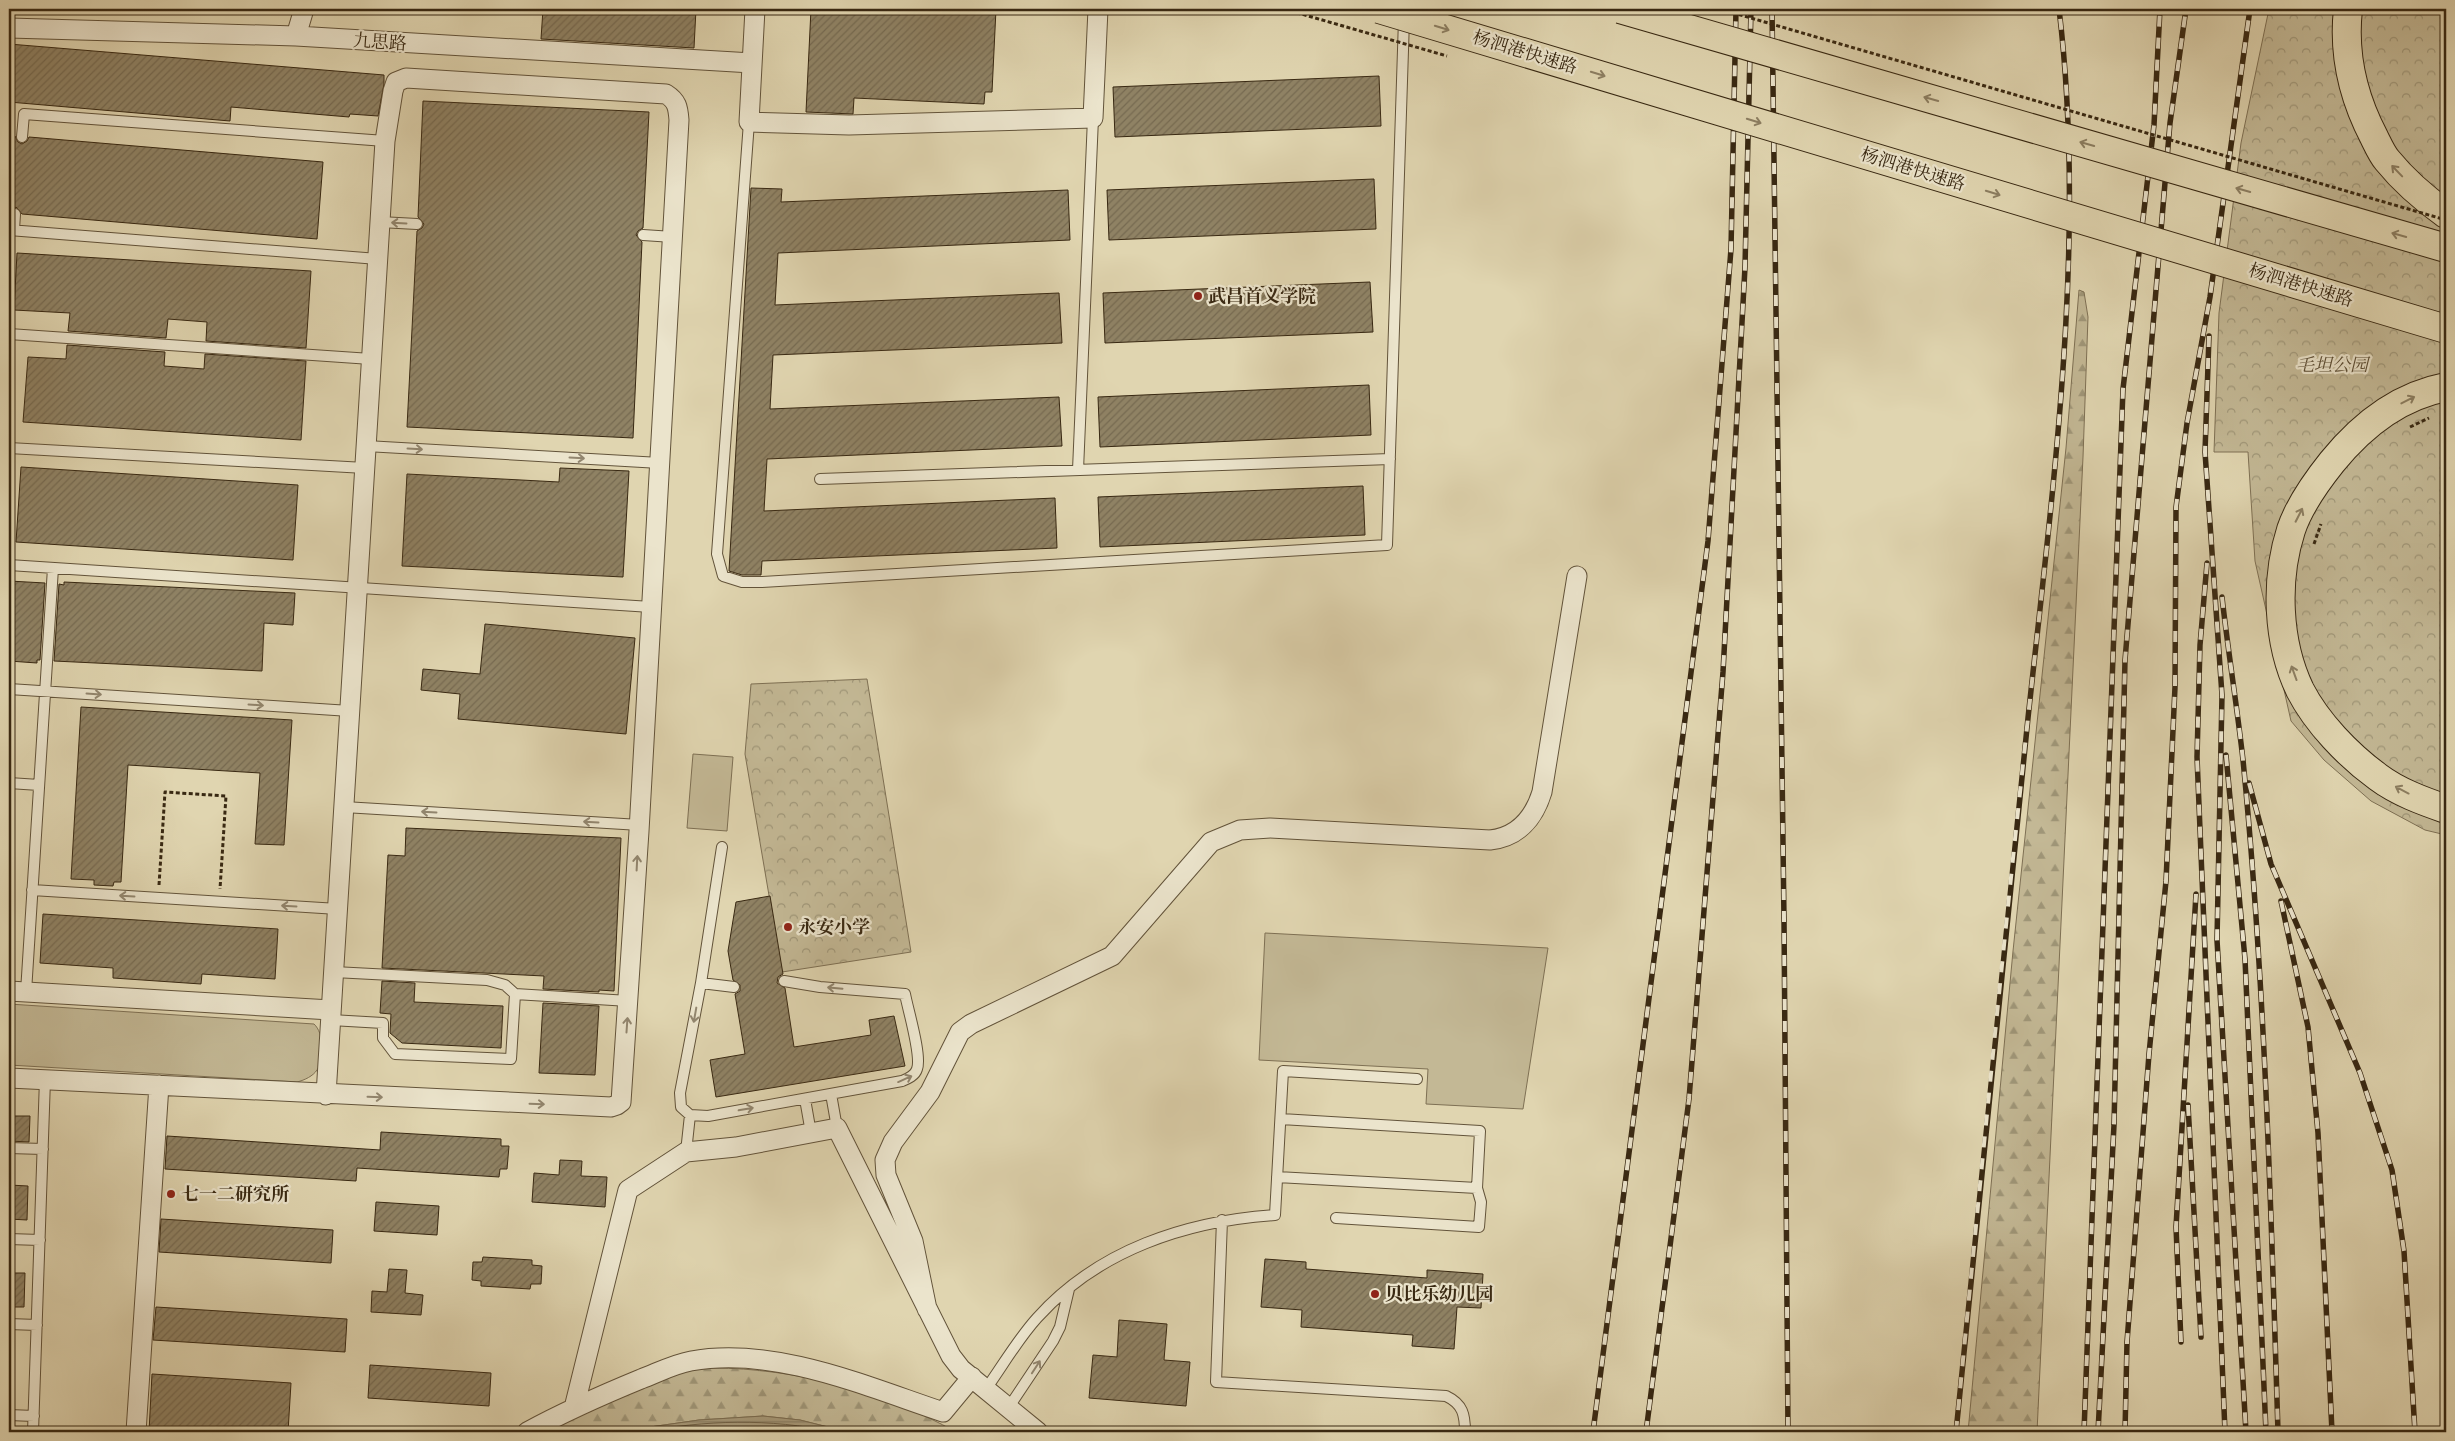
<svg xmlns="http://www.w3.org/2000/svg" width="2455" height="1441" font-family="Cardo,'Noto Serif SC',serif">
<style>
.grass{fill:#c3b895;stroke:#7e7054}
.forest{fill:url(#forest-firs);stroke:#7e7054}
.park{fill:url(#park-crowns);stroke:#7e7054}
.water{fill:url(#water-rules);stroke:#7b6c50}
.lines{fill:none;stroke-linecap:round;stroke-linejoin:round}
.shore{stroke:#706146;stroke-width:1}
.building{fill:url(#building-hatch);stroke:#382812}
.lane-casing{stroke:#62533a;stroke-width:12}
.street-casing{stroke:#62533a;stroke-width:21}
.highway-casing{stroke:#382812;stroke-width:30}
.path{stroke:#382812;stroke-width:3;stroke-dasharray:4 2.5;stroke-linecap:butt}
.lane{stroke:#ebe4cc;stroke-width:10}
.street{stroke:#ebe4cc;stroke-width:19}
.highway{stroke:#e0d5b0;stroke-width:28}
.rail-casing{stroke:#382812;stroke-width:5.5}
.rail{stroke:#ebe4cc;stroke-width:4;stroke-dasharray:11;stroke-linecap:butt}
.highway-bridge-casing{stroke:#382812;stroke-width:30;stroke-linecap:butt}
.path-bridge{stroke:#382812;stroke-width:3;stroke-dasharray:4 2.5;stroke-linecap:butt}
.highway-bridge{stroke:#e0d5b0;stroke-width:28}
.oneway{stroke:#8c7e61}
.oneway2{stroke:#92866f}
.poi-dot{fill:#8f2418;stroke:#ebe4cc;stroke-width:2}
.labels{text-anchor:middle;stroke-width:4.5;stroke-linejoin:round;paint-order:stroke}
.street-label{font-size:18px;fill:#382812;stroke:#ebe4cc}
.poi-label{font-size:18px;font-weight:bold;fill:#382812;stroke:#ebe4cc;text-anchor:start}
.park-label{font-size:18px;font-style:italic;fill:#5b4c33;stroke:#ebe4cc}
</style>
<defs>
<pattern id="forest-firs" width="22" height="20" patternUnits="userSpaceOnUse" patternTransform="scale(1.25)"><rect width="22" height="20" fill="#c3b895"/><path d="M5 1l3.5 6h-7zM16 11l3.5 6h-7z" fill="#9f9678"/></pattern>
<pattern id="park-crowns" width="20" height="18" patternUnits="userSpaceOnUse" patternTransform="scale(1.25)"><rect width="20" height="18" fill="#c3b895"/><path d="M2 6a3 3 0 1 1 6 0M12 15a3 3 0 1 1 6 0" fill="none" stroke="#9f9678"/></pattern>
<pattern id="water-rules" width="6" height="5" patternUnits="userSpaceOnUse" patternTransform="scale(1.25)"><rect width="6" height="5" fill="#a79a7a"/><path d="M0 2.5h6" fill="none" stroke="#897e63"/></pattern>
<pattern id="building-hatch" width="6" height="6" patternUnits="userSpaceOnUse" patternTransform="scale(1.25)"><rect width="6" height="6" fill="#8f8264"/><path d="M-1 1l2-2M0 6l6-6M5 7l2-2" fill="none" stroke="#766a51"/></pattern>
</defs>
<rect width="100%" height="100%" fill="#e0d5b0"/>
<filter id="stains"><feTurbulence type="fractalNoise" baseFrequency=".004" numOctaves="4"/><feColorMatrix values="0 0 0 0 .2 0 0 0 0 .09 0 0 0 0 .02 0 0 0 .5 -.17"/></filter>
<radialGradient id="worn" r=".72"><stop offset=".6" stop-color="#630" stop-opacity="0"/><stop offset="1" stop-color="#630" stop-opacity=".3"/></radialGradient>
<!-- grass -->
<path class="grass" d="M693 754 733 757 727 831 687 828Z
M1265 933 1548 948 1523 1109 1426 1104 1428 1069 1259 1060Z
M9 1004 314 1024C324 1033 325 1059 317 1070 313 1076 305 1080 297 1082L9 1065Z"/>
<!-- forest -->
<path class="forest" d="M2079 290 2084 292 2088 317 2083 457 2037 1432H1968L2013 951 2066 448Z
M713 1368C794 1368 885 1392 956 1432H848L800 1420 763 1416 699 1420 615 1432H544L680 1371Z"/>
<!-- park -->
<path class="park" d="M2269 9H2446V835L2425 830 2371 801 2324 760 2291 721 2255 561 2248 452H2214L2219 313 2241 143Z
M867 679 911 952 782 972 745 754 751 684Z"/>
<!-- water -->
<path class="water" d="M763 1416 800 1420 848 1432H615L699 1420Z"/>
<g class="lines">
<!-- shore -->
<path class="shore" d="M642 1432C706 1420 770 1418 833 1432
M688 1432 763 1427 804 1432"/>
</g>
<!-- building -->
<path class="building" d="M543 9H696L694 48 541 39Z
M811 9H996L992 92H985L984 104 854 98 853 114 806 112Z
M9 44 384 75V84L378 116 350 114 349 117 231 107 230 121 9 102Z
M1379 76 1381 126 1115 137 1113 87Z
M423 101 649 112 643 228 638 231 636 235 642 242 633 438 407 427 417 231 422 228 424 224 418 217Z
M9 136H15L18 142 22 144 27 141 29 137 323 162 317 239 22 214 16 207 9 212Z
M1374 179 1376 229 1109 240 1107 190Z
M751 188 782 189 781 202 1068 190 1070 240 778 253 775 305 1059 293 1062 343 773 355 770 409 1059 397 1062 446 767 459 764 511 1055 498 1057 548 762 561 761 575H742L729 571Z
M17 253 311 271 306 348 206 341 207 322 168 319 166 338 68 331 70 313 14 310Z
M1370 282 1373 332 1105 343 1103 293Z
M67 345 165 352 164 366 204 369 205 354 306 361 301 440 23 422 28 357 66 359Z
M1369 385 1371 435 1100 447 1098 397Z
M21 467 298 485 293 560 16 542Z
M560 468 629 471 623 577 402 566 407 474 559 482Z
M1363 486 1365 535 1100 547 1098 497Z
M9 581 45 583 40 660H37V663L9 661Z
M64 582 295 593 293 625 264 623 262 671 54 661 59 584 64 585Z
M485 624 635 638 626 734 458 719 460 694 421 690 423 669 480 674Z
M81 707 292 720 284 845 255 844 260 773 128 765 121 882H114L113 886 94 885V880L71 879Z
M406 828 621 838 614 991 599 990V992L543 989 544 976 382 968 388 855 405 856Z
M770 896 783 974 778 977 777 983 785 988 794 1047 871 1035 869 1020 894 1016 905 1066 716 1097 710 1060 745 1054 735 994 740 991V985L733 980 728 951 736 902Z
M43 914 278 929 275 979 202 974 201 984 113 978V968L40 963Z
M382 981 415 983 414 1002 503 1006 501 1048 402 1043 390 1033 391 1014 380 1013Z
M543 1003 599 1006 595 1075 539 1073Z
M9 1116H30L29 1142 9 1141Z
M381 1132 501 1139V1146H509L507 1169H500L499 1177 357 1168 356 1181 165 1169 167 1136 380 1150Z
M560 1160 582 1161 581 1176 607 1177 605 1207 532 1202 534 1173 559 1175Z
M9 1185 28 1186 27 1220 9 1219Z
M376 1202 439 1206 437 1235 374 1231Z
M161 1219 333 1230 331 1263 159 1252Z
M483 1257 532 1260V1265L542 1266 541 1284H531L530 1289 481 1286V1281L472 1280 473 1262H482Z
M1265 1259 1306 1262V1269L1427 1278V1270L1483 1274 1481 1308 1457 1307 1454 1349 1412 1346 1413 1335 1301 1327 1302 1310 1261 1307Z
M389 1269 407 1270 405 1293 423 1295 421 1315 371 1312 372 1291 387 1292Z
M9 1273H25L24 1307H9Z
M156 1307 347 1319 345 1352 153 1340Z
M1119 1320 1167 1324 1164 1360 1190 1362 1186 1406 1089 1398 1093 1355 1117 1357Z
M370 1365 491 1373 489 1406 368 1398Z
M152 1374 291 1383 288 1432H149Z"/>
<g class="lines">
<!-- lane casing -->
<g class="lane-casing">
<path id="lane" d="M749 122 717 554 723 576 742 582H762L1387 545 1404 19
M22 137 24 114 385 141
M380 222 417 224
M9 230 378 259
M14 230 15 214
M643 235 673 237
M9 334 371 359
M366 446 660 463
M9 448 365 468
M1078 470 1093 118
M820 479 1390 459
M9 565 651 607
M9 689 350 711
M9 783 39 785
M344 807 640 825
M32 890 338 909
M334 972 487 980 505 985 515 994 629 1001
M701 983 722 847
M734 987 701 983 680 1093 681 1107 690 1115 708 1116 902 1081C907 1079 915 1076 917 1069 922 1056 908 1010 905 994L820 987 784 981
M26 992 53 568
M331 1020 383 1023V1038L395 1054 511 1059 515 994
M831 1094 837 1128
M805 1099 811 1133
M9 1148 43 1149
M686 1152 690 1115
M1277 1177 1477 1188 1480 1131 1281 1119
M1336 1218 1479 1227 1481 1202 1477 1188
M1222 1220 1216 1382 1446 1396C1463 1404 1465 1415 1465 1432
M9 1239 40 1240
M9 1324 37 1325
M986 1389C1003 1365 1018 1339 1037 1318 1098 1250 1186 1221 1275 1215L1283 1071 1417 1079
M1009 1407 1053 1341 1060 1327 1069 1289
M9 1415 34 1416
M33 1432 45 1079"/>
</g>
<!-- street casing -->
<g class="street-casing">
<path id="street" d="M755 9 749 122 849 125 1093 118 1098 9
M9 28 296 36 752 63
M296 36 304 9
M9 991 331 1010
M9 1078 611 1107 617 1105 621 1102 639 831 679 120C678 107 677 101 666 94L406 78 396 82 393 91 385 141 326 1095
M927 1309 913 1241 886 1175 885 1160 893 1142 930 1092 960 1032 971 1024 1112 956 1211 842 1240 830 1270 828 1490 840C1518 837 1534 818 1542 792L1577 576
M574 1408 628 1190 686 1152 736 1147 837 1128 951 1356 961 1369 1038 1432
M136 1432 159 1085
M527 1432C564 1412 602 1395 641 1379 657 1373 674 1364 691 1361 774 1346 865 1386 943 1412L972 1377"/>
</g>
<!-- highway casing -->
<g class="highway-casing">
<path id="highway" d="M2348 9C2343 54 2353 97 2374 137 2378 145 2382 154 2387 160 2404 181 2425 199 2446 214
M2446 387C2399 396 2362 425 2332 462 2316 482 2299 506 2291 530 2275 580 2277 642 2300 690 2317 723 2348 755 2378 777 2398 792 2423 801 2446 809"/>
</g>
<!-- path -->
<path class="path" d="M2410 427 2429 418
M2314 544 2321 524
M159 885 165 792 226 796 220 889"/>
<!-- lane -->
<use href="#lane" class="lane"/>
<!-- street -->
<use href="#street" class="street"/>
<!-- highway -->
<use href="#highway" class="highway"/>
<!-- rail casing -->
<g class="rail-casing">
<path id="rail" d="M1772 9 1784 919 1788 1432
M2209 336 2205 452 2222 695 2217 940 2246 1432
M2207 563 2200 645 2197 757 2225 1432
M2222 597C2228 651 2237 706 2243 760 2265 983 2271 1208 2278 1432
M2226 755 2245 959 2266 1432
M2249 783 2271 864 2360 1073 2392 1170 2404 1251 2415 1432
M2281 901 2308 1027 2318 1133 2332 1432
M2188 1105 2201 1337
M2181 1342 2176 1227 2196 894
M1593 1432 1708 541 1731 249 1736 9
M1646 1432 1689 1099 1723 672 1745 267 1751 9
M1956 1432C1979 1194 2002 956 2028 718 2053 486 2087 240 2059 9
M2084 1432 2123 389 2154 125 2160 9
M2098 1432 2114 1125 2125 660 2170 123 2186 9
M2125 1432 2127 1342 2149 1054 2166 881 2175 687 2176 507 2187 423 2210 297 2250 9"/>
</g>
<!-- rail -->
<use href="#rail" class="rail"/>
<!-- highway-bridge casing -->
<g class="highway-bridge-casing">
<path id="highway-bridge" d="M1379 9 2446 329
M1620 9 2446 248"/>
</g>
<!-- path-bridge -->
<path class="path-bridge" d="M1284 9 1447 56
M1720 9 2446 220"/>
<!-- highway-bridge -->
<use href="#highway-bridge" class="highway-bridge"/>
</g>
<!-- one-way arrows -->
<defs><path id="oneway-shaft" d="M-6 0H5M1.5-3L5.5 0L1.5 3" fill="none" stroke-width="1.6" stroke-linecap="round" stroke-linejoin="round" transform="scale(1.25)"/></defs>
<g class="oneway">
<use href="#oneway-shaft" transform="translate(1442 28) rotate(17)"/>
<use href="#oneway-shaft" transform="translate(1598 74) rotate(17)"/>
<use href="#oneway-shaft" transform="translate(1931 99) rotate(-164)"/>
<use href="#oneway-shaft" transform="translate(1754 121) rotate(17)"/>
<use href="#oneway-shaft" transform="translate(2087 144) rotate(-164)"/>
<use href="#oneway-shaft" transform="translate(2397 171) rotate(-134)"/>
<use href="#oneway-shaft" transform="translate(2243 190) rotate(-164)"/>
<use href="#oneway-shaft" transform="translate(1993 193) rotate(17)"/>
<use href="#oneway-shaft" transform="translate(2399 235) rotate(-164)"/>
<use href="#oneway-shaft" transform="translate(2408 400) rotate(-27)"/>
<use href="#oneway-shaft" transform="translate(2299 515) rotate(-63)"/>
<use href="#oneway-shaft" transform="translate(2294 673) rotate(-110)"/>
<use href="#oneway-shaft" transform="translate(2402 790) rotate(-152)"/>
</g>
<g class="oneway2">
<use href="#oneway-shaft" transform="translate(399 223) rotate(-177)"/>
<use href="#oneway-shaft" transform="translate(415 449) rotate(3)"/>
<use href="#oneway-shaft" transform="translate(577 458) rotate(3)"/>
<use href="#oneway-shaft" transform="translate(94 694) rotate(4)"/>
<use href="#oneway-shaft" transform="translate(256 705) rotate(4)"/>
<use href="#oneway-shaft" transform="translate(429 812) rotate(-177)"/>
<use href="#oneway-shaft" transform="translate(591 822) rotate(-177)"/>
<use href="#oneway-shaft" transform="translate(637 863) rotate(-87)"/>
<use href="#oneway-shaft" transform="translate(127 896) rotate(-177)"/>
<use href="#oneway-shaft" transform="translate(289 906) rotate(-177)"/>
<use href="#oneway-shaft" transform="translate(835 988) rotate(-175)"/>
<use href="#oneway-shaft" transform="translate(695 1015) rotate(100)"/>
<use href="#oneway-shaft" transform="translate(627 1025) rotate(-86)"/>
<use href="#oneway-shaft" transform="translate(905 1079) rotate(-24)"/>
<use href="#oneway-shaft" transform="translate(375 1097) rotate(2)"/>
<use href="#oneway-shaft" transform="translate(537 1104) rotate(2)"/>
<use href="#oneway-shaft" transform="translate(746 1109) rotate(-10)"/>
<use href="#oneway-shaft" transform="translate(1036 1367) rotate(-57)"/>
</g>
<!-- markers -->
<g class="poi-dot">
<circle cx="1198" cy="296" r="5"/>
<circle cx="788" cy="927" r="5"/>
<circle cx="171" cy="1194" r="5"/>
<circle cx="1375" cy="1294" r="5"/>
</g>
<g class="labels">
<!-- street labels -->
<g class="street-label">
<text transform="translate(380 42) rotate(4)" y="6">九思路</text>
<text transform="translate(1525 52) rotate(17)" y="6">杨泗港快速路</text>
<text transform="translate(1913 169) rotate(17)" y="6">杨泗港快速路</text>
<text transform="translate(2301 285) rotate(17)" y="6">杨泗港快速路</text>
</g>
<!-- poi labels -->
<g class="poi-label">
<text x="1208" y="302">武昌首义学院</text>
<text x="798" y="933">永安小学</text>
<text x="181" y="1200">七一二研究所</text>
<text x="1385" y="1300">贝比乐幼儿园</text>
</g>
<!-- park labels -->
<g class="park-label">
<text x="2332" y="371">毛坦公园</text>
</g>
</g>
<!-- margin -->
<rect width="2455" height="1441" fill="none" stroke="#e0d5b0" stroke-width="30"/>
<rect x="10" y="10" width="2435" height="1421" fill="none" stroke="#382812" stroke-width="2.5"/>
<rect x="15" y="15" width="2425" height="1411" fill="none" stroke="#382812"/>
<rect width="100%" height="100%" filter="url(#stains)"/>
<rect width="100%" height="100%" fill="url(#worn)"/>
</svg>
